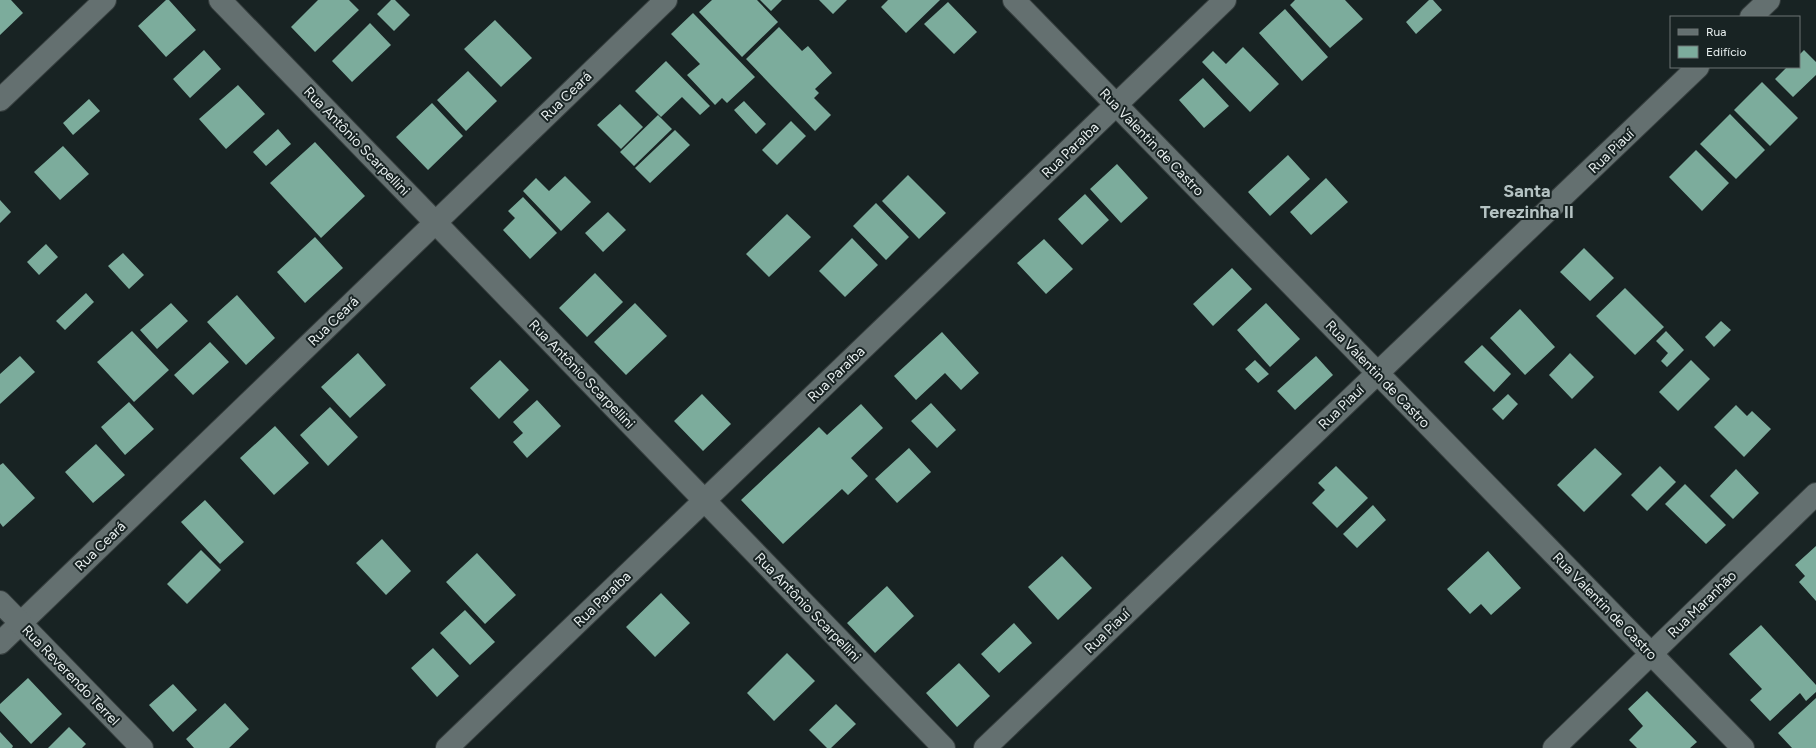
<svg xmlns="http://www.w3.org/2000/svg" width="1816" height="748" font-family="Figtree,sans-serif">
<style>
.building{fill:#7cac9c}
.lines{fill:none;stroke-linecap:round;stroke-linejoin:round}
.street-casing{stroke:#363e3e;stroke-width:24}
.secondary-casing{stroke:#363e3e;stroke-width:24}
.street{stroke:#647070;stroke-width:22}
.secondary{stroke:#647070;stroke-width:22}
.labels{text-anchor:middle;stroke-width:4;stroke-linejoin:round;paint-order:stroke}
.street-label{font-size:14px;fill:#e9f0f0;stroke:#182323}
.district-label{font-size:18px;font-weight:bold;fill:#b5c3c3;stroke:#182323}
</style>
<rect width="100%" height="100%" fill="#182323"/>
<!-- building -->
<path class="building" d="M0 0H11L23 13 0 35Z
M166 0H169L196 30 166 57 138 26Z
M318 0H349L359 10 315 52 291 27Z
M391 0H395L410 15 394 31 377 14Z
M712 0H757L778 22 742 57 699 12Z
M760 0H782L771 11Z
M819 0H847L833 14Z
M888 0H940L906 33 881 7Z
M1295 0H1345L1363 19 1330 48 1290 5Z
M1429 0H1433L1442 10 1416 34 1406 22Z
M948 2 977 32 954 54 924 24Z
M1285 9 1328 57 1302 81 1259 33Z
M693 13 755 77 727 103 722 98 715 105 687 75 700 64 671 34Z
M495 20 532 58 501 87 464 49Z
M370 23 391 45 352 82 332 61Z
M779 27 802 51 808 46 832 73 815 89 819 93 814 98 831 115 815 131 746 59Z
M1243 47 1279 84 1250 112 1202 62 1213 51 1226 64Z
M204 50 221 69 190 98 173 79Z
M1804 50 1816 62V75L1793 97 1775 79 1787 67H1799V55Z
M666 61 710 106 700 115 682 97 661 117 635 91Z
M468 71 497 101 466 131 437 100Z
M1203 78 1229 106 1204 128 1179 100Z
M1762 82 1798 118 1770 146 1734 110Z
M238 85 265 114 226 149 199 119Z
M89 99 100 111 73 135 63 123Z
M744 101 766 124 756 134 734 110Z
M432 103 463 136 428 170 396 137Z
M620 104 643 127 621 149 597 125Z
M1730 114 1765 150 1736 179 1700 144Z
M658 115 672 129 634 166 620 152Z
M791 121 806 136 777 165 762 150Z
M278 129 291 144 266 166 253 152Z
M675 130 690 145 650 183 635 168Z
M315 142 365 196 321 238 270 183Z
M63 146 89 174 60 200 34 172Z
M1696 150 1729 183 1702 211 1669 177Z
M1288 155 1310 179 1270 216 1248 192Z
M1117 164 1148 198 1121 223 1090 189Z
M908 175 946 213 919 239 882 201Z
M565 176 591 202 561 231 523 191 536 178 549 191Z
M1326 178 1348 202 1311 235 1290 212Z
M1085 194 1109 220 1082 245 1058 219Z
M523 197 557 233 530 259 503 230 515 218 508 211Z
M0 200 11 212 0 223Z
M876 203 909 237 886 260 853 226Z
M608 212 626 230 603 252 585 233Z
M787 214 811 237 769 277 746 254Z
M315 237 343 268 305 303 277 272Z
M852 238 878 265 845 297 819 271Z
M1044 239 1073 269 1046 294 1017 263Z
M46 244 58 257 39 275 27 262Z
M1584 248 1614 278 1590 301 1560 272Z
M123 253 144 275 129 289 108 266Z
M1232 268 1252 289 1213 326 1193 304Z
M595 273 623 302 587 337 559 308Z
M1625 288 1664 327 1635 355 1596 316Z
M86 293 94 302 65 330 56 321Z
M237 295 275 338 246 365 207 322Z
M171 303 188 321 157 349 140 330Z
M635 303 667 336 626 375 594 342Z
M1266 303 1300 339 1270 367 1237 330Z
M1520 309 1555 347 1525 375 1490 338Z
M1721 321 1731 330 1714 347 1705 337Z
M132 331 169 370 134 402 97 362Z
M1666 331 1684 350 1667 367 1661 361 1668 353 1656 341Z
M942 332 979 373 961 390 945 373 916 400 894 376Z
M210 342 229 362 193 395 174 375Z
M1482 345 1511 374 1494 392 1464 362Z
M358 353 386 385 350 418 321 387Z
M1570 353 1594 377 1572 399 1549 375Z
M20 356 35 372 0 404V374Z
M1316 356 1333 375 1295 410 1277 391Z
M500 360 529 390 499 419 470 388Z
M1255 360 1269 374 1258 383 1245 369Z
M1691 360 1710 379 1678 411 1659 392Z
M702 394 731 424 703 451 674 421Z
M1508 394 1518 404 1503 420 1492 409Z
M537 400 561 426 527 458 513 442 523 433 513 422Z
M129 402 154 429 125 455 101 427Z
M931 403 956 430 937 448 911 421Z
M861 404 883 428 851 458 868 476 848 495 842 489 783 544 741 500 819 427 827 435Z
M1736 405 1747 416 1752 411 1771 429 1744 457 1714 427Z
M330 407 358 437 328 466 300 435Z
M275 426 309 463 274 495 240 458Z
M96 444 125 475 93 503 65 472Z
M909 448 931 472 897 503 875 479Z
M1595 448 1622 474 1584 512 1557 485Z
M3 463 35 498 3 527 0 523V465Z
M1336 466 1368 498 1337 528 1312 503 1325 490 1318 483Z
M1660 466 1676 482 1647 511 1631 495Z
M1736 469 1759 493 1733 519 1710 496Z
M1685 484 1726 525 1706 544 1665 504Z
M205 500 244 542 220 564 181 522Z
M1373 505 1386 520 1357 548 1343 534Z
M382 539 411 571 386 595 356 563Z
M1816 546V601L1799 582 1805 576 1795 565Z
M201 550 221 570 187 604 167 584Z
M1488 551 1521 588 1491 615 1481 604 1470 614 1447 589Z
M477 553 516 595 485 624 446 582Z
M1062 556 1092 588 1058 620 1028 587Z
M887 586 914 616 875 653 847 623Z
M661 593 690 623 655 657 626 627Z
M465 610 495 642 470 665 440 633Z
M1014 623 1032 643 999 673 981 654Z
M1761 625 1816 685V692L1806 701 1800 693 1770 721 1750 700 1762 689 1729 654Z
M433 648 459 676 437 697 411 668Z
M787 653 815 681 774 721 747 693Z
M959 663 990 696 957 727 926 693Z
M28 678 62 714 31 744 0 711V704Z
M173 684 197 710 173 732 149 705Z
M1647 691 1697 742 1690 748H1637L1629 740 1643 726 1628 709Z
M1816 698V748H1792L1778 733Z
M225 703 249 729 229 748H194L186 739Z
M836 704 856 724 831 748H827L809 730Z
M69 727 86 744 82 748H48Z
M0 732 13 746 12 748H0Z"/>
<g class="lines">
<!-- street casing -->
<g class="street-casing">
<path id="street" d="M220 0 944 748
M1014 0 1743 748
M0 643 666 0
M447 748 1225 0
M1554 748 1816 494"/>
</g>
<!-- secondary casing -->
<g class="secondary-casing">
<path id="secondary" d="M1751 17 1769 0
M0 100 105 0
M0 602 142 748
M985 748 1698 67"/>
</g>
<!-- street -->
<use href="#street" class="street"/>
<!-- secondary -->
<use href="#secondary" class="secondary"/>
</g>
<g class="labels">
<!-- street labels -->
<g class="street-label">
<text transform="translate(566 96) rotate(-44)" y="5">Rua Ceará</text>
<text transform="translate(357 141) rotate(46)" y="5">Rua Antônio Scarpellini</text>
<text transform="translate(1152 142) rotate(46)" y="5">Rua Valentin de Castro</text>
<text transform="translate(1070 150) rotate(-44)" y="5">Rua Paraíba</text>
<text transform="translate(1611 151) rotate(-44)" y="5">Rua Piauí</text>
<text transform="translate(333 321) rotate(-44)" y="5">Rua Ceará</text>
<text transform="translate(582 374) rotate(46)" y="5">Rua Antônio Scarpellini</text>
<text transform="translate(836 374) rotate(-44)" y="5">Rua Paraíba</text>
<text transform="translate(1378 374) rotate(46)" y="5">Rua Valentin de Castro</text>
<text transform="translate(1341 407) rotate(-44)" y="5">Rua Piauí</text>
<text transform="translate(100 546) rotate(-44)" y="5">Rua Ceará</text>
<text transform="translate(602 599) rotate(-44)" y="5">Rua Paraíba</text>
<text transform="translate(1702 604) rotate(-44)" y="5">Rua Maranhão</text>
<text transform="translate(1605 606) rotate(46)" y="5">Rua Valentin de Castro</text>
<text transform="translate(808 607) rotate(46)" y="5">Rua Antônio Scarpellini</text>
<text transform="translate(1107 631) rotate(-44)" y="5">Rua Piauí</text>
<text transform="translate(71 675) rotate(46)" y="5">Rua Reverendo Terrel</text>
</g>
<!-- district labels -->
<g class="district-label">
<text x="1527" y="197">Santa<tspan x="1527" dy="21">Terezinha II</tspan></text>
</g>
</g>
<!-- legend -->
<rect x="1670" y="16" width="130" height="52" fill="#182323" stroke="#6c7575"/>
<rect x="1678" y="29" width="20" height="6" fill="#647070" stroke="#6c7575"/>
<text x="1706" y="36" font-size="12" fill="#e9f0f0">Rua</text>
<rect x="1678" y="46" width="20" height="12" fill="#7cac9c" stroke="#6c7575"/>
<text x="1706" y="56" font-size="12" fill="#e9f0f0">Edifício</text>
</svg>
